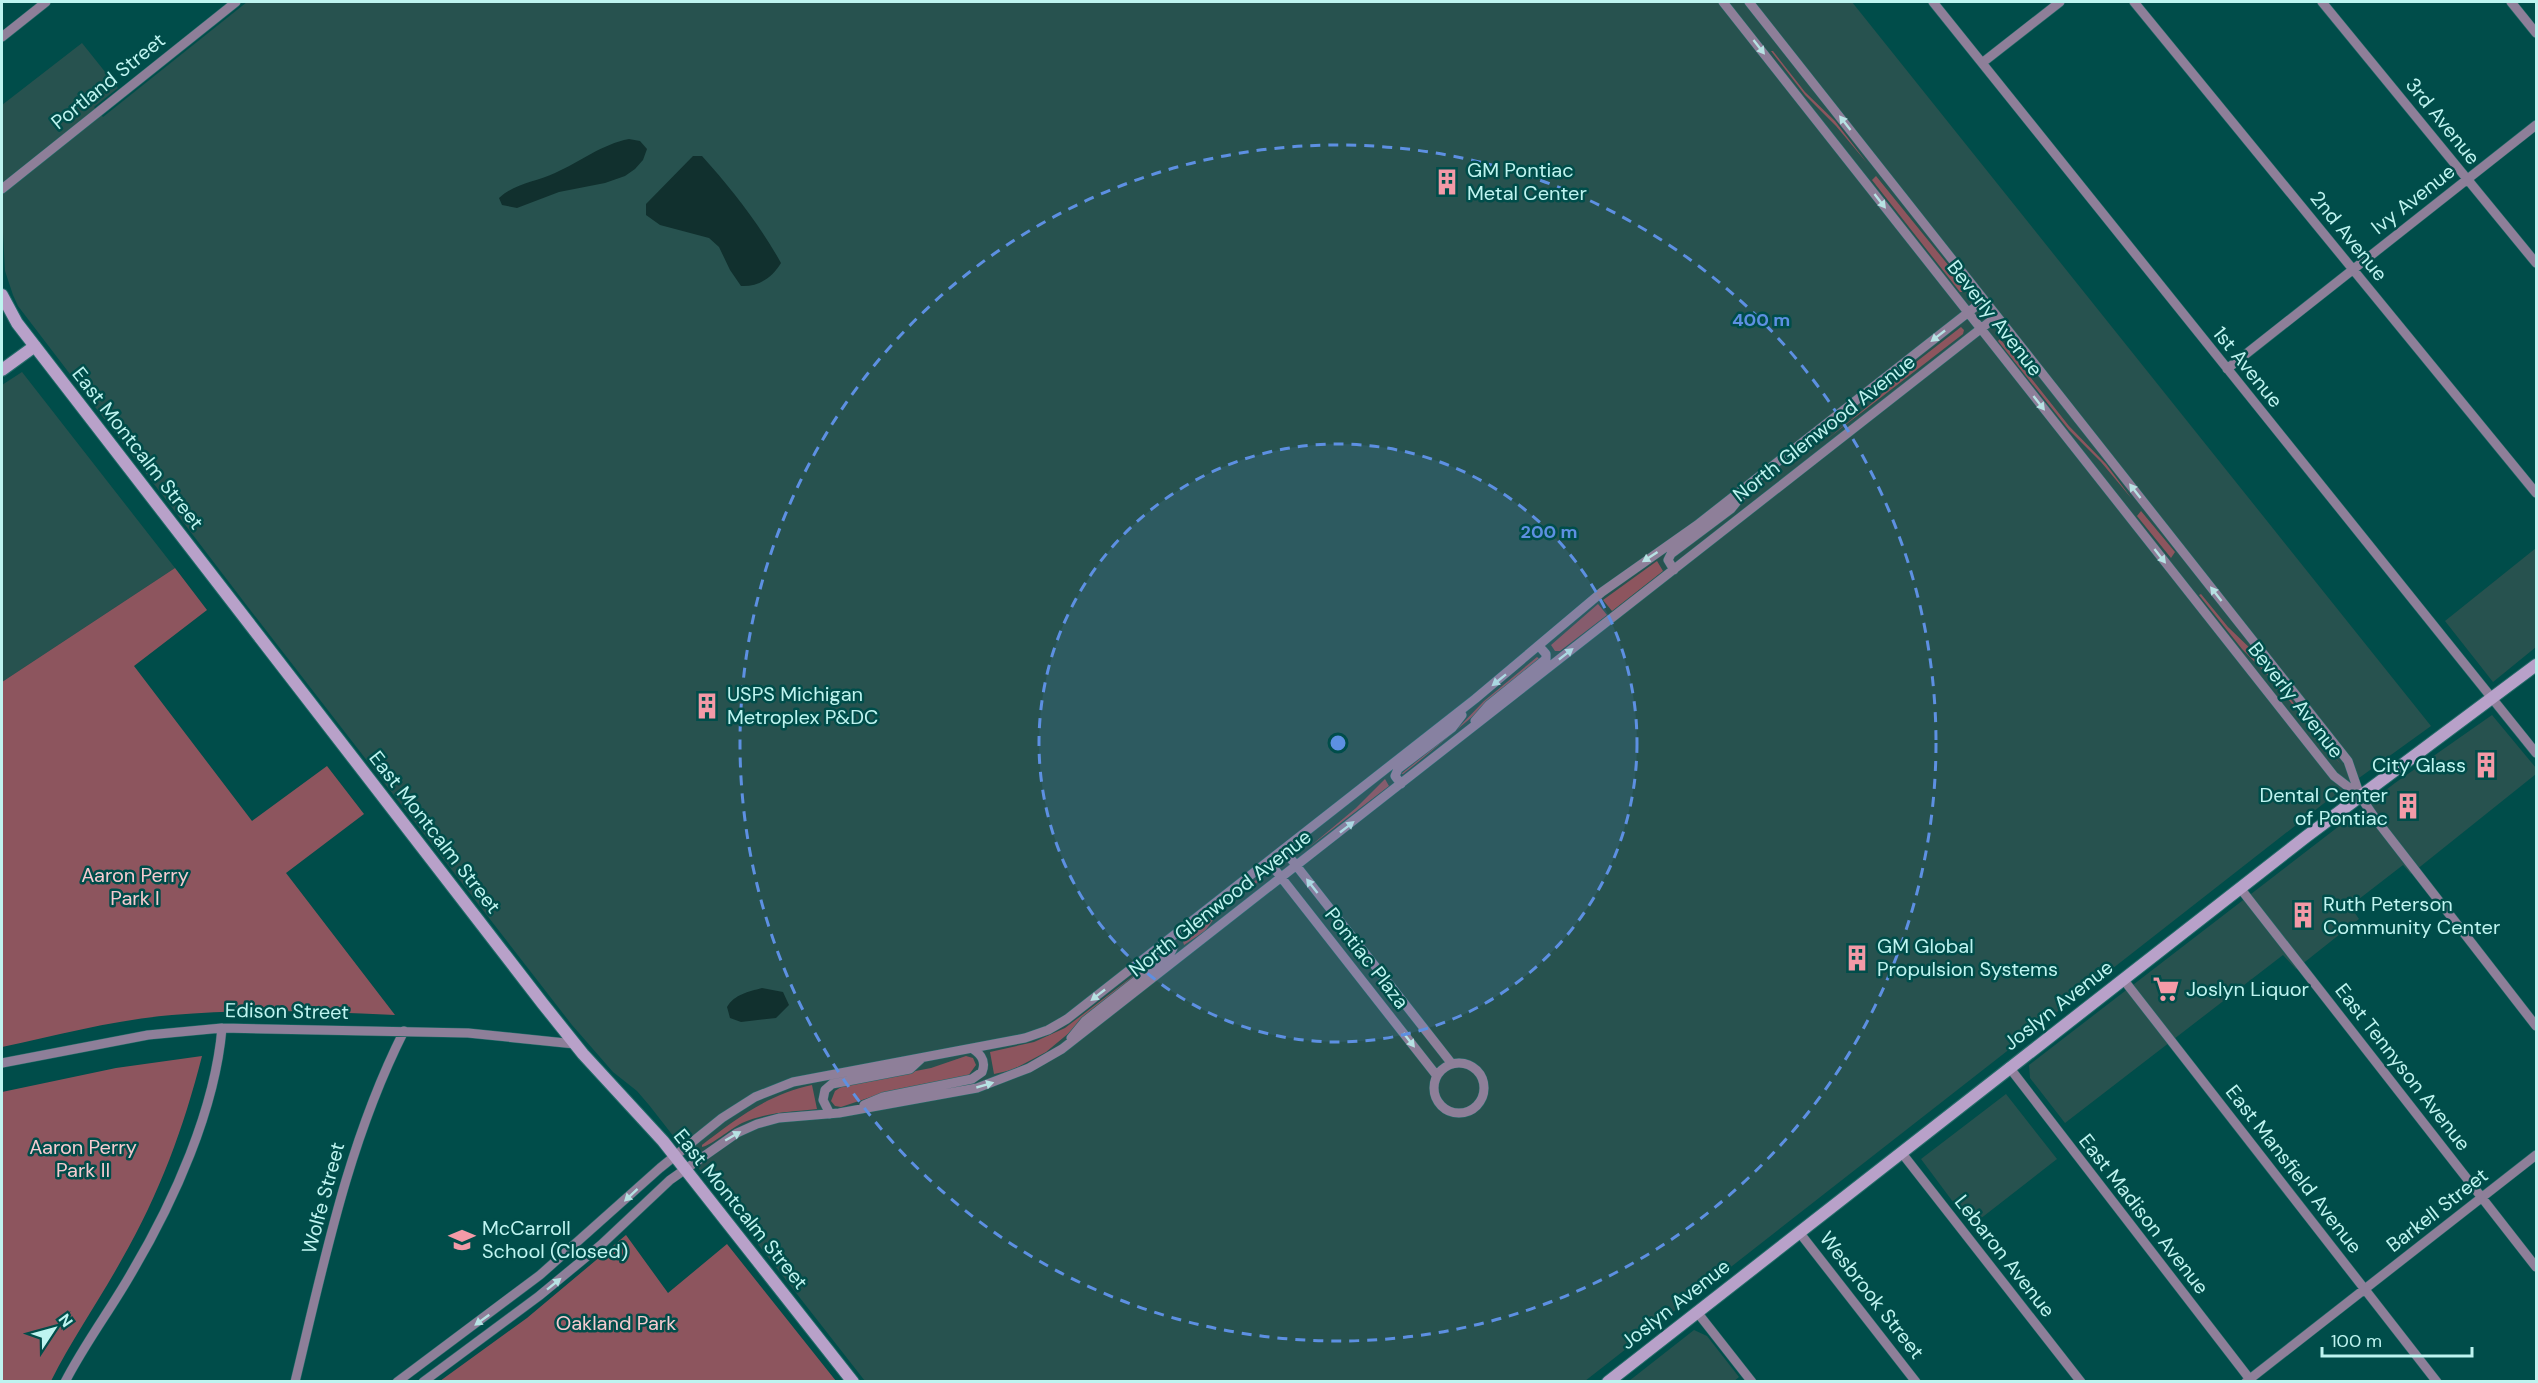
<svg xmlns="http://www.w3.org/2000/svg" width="2538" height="1383" font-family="'DM Sans',sans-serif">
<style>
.built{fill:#27524f}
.green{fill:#8d555e}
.water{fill:#11302e}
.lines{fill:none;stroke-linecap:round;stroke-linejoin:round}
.street-casing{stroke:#226b68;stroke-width:10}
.secondary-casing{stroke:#226b68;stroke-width:14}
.street{stroke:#8e7f99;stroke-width:9}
.secondary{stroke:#b8a1c9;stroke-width:12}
.oneway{fill:#b7e2e3}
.ring{fill:none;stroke:#5d90e2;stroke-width:3;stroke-dasharray:10 8}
.labels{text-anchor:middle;stroke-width:5;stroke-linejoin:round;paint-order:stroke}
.street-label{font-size:20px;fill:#bef4f0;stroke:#004d4a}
.poi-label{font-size:20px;fill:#bef4f0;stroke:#004d4a;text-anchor:start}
.park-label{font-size:20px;fill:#f6cbd0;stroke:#004d4a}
.centre{fill:#5d90e2;stroke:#004d4a;stroke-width:3}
.ring-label{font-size:18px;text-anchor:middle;font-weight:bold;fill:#5d90e2;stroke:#004d4a;stroke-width:5;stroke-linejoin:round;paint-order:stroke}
</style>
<rect width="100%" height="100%" fill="#004d4a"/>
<!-- built -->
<path class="built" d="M247 2H1852L2431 726 2323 804 1585 1381H865L649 1105 637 1091 613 1072 572 1025 251 611 18 306 13 295 5 271 2 214V105L82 43 118 88 94 107 103 117Z
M22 372 175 568 2 682V385Z
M2536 548V647L2493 682 2445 621Z
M2492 715 2536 768V774L2411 874 2403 865 2350 906 2359 919 2296 969 2283 955 2065 1123 2030 1078 2029 1065 2395 783Z
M2006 1094 2057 1159 1971 1226 1921 1159Z
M1694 1330 1707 1336 1739 1377 1733 1382 1629 1381Z"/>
<!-- green -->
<path class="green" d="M1771 51H1773L1805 92 1835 121 1867 163 1836 126 1805 95Z
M1876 176 1966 287 1965 292H1960L1872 180Z
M1961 327 1964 330 1963 334 1826 440 1878 398 1902 373Z
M2000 339 2069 426 2106 464 2132 499 2101 462 2069 430 1998 341Z
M2141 511 2175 552 2171 558 2137 516Z
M1657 561 1663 571 1612 611 1603 600Z
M175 568 207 610 134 666 252 821 327 766 364 814 286 873 395 1015C320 1012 246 1008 172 1015 114 1020 58 1035 2 1047V682Z
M2201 594 2228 627 2255 653 2342 766 2276 684 2242 649 2199 595Z
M1598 604 1607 615 1560 651H1555L1551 645Z
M1537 657 1540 659C1494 697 1450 737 1403 774H1401L1458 728 1484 701Z
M1385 779 1389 786 1308 848 1356 808Z
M1256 880 1258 882 1219 912 1205 931 1184 945 1182 938Z
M1166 951H1168L1046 1052 1012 1070 994 1074 990 1052 1034 1042 1065 1028Z
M202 1056C184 1127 159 1195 122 1259 99 1301 72 1339 51 1381H2V1092L116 1068Z
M966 1056 973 1058 976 1065 968 1076 874 1096 841 1107 835 1106 831 1101 835 1091 844 1085 931 1068Z
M812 1085 817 1109C791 1112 767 1112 742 1123 730 1129 712 1145 702 1147V1145C735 1119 771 1093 812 1085Z
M626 1235 668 1293 727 1244 836 1381H440L527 1318Z"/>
<!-- water -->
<path class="water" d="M629 139 640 141 647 149 643 160 635 169 625 176 605 183 559 192 517 208 502 205 499 198C515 183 536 182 555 173 580 162 602 144 629 139Z
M693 156H702C731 188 760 225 781 263 772 278 758 287 741 286L730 270 719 247 709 238 660 225 646 215V204Z
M762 988 783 992 789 1005 776 1018 741 1022 730 1018 727 1007C735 994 748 992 762 988Z"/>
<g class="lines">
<!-- street casing -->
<g class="street-casing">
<path id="street" d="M1723 2 2334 776 2360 796
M1749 2 2348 761 2360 796 2377 821 2536 1026
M1933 2 2536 753
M2134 2 2536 493
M2322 2 2536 263
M2511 2 2536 33
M2 37 46 2
M1982 63 2060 2
M2 189 236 2
M2227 369 2536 125
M1674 570 1668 560 1671 554 1731 509 1743 494
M1475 721 1489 705 1546 659V654L1539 646
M1401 784 1395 776 1398 769 1452 728 1462 715
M1284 850 1452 1064
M1269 862 1437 1076
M2240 888 2536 1267
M2123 979 2437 1382
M1071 1038 1085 1021 1170 954 1173 948 1169 940
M2 1063 148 1035 222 1028 468 1033 575 1044
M1434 1088a25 25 0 1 1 50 0a25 25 0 1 1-50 0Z
M2009 1067 2252 1382
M864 1105 883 1097 972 1079 982 1072C986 1062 982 1055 973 1049
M830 1114 823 1100 825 1090 832 1084 910 1069 922 1058
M1901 1152 2081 1382
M1799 1232 1916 1382
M1697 1312 1752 1382
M65 1382C85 1343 111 1309 132 1272 174 1201 215 1110 222 1028
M295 1382C324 1262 348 1142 404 1031
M397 1382 540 1275 660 1168 722 1118 755 1097 793 1082 1025 1038 1048 1030 1067 1019 1475 699 1602 592 1697 525 1984 300
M423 1382 539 1296 602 1244 670 1180 737 1133 757 1124 779 1118 839 1113 977 1088 1029 1068 1062 1049 1997 316
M2246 1382 2536 1155"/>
</g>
<!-- secondary casing -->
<g class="secondary-casing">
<path id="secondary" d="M2 295 17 323 543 1004 583 1054 663 1141 853 1382
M2 370 35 346
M1608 1382 2307 836 2536 665"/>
</g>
<!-- street -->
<use href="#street" class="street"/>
<!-- secondary -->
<use href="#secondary" class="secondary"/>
</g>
<!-- one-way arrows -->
<defs><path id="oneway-solid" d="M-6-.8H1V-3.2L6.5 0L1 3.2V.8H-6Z" transform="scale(1.5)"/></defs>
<g class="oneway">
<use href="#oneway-solid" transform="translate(1759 47) rotate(52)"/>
<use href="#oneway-solid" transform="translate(1845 123) rotate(-128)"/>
<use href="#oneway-solid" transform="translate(1880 201) rotate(52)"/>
<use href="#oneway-solid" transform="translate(1938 336) rotate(142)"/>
<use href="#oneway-solid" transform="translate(2039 403) rotate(52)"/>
<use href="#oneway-solid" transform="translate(2135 491) rotate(-128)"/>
<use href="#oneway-solid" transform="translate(2160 556) rotate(52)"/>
<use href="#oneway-solid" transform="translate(1650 557) rotate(147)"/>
<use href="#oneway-solid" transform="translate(2216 594) rotate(-128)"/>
<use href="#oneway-solid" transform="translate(1566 654) rotate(-38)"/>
<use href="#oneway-solid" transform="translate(1499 680) rotate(141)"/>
<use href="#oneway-solid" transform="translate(1347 827) rotate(-38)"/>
<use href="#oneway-solid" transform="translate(1312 886) rotate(-128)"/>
<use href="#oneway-solid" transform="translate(1098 995) rotate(142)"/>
<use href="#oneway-solid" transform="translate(1409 1040) rotate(52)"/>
<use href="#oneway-solid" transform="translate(985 1085) rotate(-16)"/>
<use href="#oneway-solid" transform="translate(733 1136) rotate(-30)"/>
<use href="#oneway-solid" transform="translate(631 1195) rotate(137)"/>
<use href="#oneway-solid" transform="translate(554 1284) rotate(-39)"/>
<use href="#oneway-solid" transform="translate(482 1320) rotate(144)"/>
</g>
<!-- distance rings -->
<circle cx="1338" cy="743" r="299" fill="#5d90e2" fill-opacity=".12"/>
<g class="ring">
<circle cx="1338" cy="743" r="299"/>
<circle cx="1338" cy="743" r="598"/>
</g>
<!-- icons -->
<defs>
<g id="building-bare" transform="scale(2.07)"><path d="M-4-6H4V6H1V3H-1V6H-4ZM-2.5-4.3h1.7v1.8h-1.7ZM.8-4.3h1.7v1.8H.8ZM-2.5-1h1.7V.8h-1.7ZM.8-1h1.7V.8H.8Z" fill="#f39aa7" stroke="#004d4a" stroke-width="2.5" paint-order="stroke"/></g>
<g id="supermarket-bare" transform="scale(2.07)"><path d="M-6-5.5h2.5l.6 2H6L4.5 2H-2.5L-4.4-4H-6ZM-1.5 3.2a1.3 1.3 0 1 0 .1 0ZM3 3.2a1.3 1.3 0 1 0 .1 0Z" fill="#f39aa7" stroke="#004d4a" stroke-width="2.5" paint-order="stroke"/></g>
<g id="school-bare" transform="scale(2.07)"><path d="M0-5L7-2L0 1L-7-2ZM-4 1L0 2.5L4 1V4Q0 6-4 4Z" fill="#f39aa7" stroke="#004d4a" stroke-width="2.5" paint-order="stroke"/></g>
</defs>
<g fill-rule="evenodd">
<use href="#building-bare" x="1447" y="182"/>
<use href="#building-bare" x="707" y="706"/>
<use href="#building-bare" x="2486" y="765"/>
<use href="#building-bare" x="2408" y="806"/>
<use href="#building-bare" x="2303" y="915"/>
<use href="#building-bare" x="1857" y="958"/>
<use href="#supermarket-bare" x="2166" y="989"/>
<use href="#school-bare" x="462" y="1240"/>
</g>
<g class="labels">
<!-- street labels -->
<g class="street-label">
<text transform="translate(108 81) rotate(-39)" y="7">Portland Street</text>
<text transform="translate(2443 121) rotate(51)" y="7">3rd Avenue</text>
<text transform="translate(2413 199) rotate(-38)" y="7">Ivy Avenue</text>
<text transform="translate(2349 236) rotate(51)" y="7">2nd Avenue</text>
<text transform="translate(1995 318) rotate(52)" y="7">Beverly Avenue</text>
<text transform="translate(2248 367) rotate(51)" y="7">1st Avenue</text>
<text transform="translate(1824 428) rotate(-38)" y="7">North Glenwood Avenue</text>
<text transform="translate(138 448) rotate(52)" y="7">East Montcalm Street</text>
<text transform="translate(2296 700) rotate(52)" y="7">Beverly Avenue</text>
<text transform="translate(435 832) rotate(52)" y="7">East Montcalm Street</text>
<text transform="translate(1220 903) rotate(-38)" y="7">North Glenwood Avenue</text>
<text transform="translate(1367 958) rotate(52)" y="7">Pontiac Plaza</text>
<text transform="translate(2058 1005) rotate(-38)" y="7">Joslyn Avenue</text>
<text transform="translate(287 1011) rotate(1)" y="7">Edison Street</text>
<text transform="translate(2403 1067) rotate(52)" y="7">East Tennyson Avenue</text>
<text transform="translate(2294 1169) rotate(52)" y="7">East Mansfield Avenue</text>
<text transform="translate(323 1198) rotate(-75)" y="7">Wolfe Street</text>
<text transform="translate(741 1209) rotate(51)" y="7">East Montcalm Street</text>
<text transform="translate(2437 1210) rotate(-38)" y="7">Barkell Street</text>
<text transform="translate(2144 1214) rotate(52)" y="7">East Madison Avenue</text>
<text transform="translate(2005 1256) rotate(52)" y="7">Lebaron Avenue</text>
<text transform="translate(1872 1295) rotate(52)" y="7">Wesbrook Street</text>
<text transform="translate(1675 1304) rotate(-38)" y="7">Joslyn Avenue</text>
</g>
<!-- poi labels -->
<g class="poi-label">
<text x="1467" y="177">GM Pontiac<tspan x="1467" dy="23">Metal Center</tspan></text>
<text x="727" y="701">USPS Michigan<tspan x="727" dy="23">Metroplex P&amp;DC</tspan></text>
<text x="2466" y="772" text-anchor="end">City Glass</text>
<text x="2388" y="802" text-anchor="end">Dental Center<tspan x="2388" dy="23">of Pontiac</tspan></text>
<text x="2323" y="911">Ruth Peterson<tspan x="2323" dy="23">Community Center</tspan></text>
<text x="1877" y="953">GM Global<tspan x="1877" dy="23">Propulsion Systems</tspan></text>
<text x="2186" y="996">Joslyn Liquor</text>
<text x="482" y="1235">McCarroll<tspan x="482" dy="23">School (Closed)</tspan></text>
</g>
<!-- park labels -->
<g class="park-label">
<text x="135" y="882">Aaron Perry<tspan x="135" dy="23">Park I</tspan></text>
<text x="83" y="1154">Aaron Perry<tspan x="83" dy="23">Park II</tspan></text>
<text x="616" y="1330">Oakland Park</text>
</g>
</g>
<circle cx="1338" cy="743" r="9" class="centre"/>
<g class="ring-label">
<text x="1761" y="326">400 m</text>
<text x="1549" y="538">200 m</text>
</g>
<!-- border -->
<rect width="2538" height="1383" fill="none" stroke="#bef4f0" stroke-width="6"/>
<!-- north arrow -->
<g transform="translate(54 1329) rotate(54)" stroke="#004d4a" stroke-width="4.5" paint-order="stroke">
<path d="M0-4.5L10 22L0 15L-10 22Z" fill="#bef4f0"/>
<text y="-9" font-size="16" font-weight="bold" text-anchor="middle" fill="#bef4f0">N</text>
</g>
<!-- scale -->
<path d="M2322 1347v9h150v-9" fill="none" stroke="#bef4f0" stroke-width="3"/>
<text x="2331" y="1347" font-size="18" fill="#bef4f0" stroke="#004d4a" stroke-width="4.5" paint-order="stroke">100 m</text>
</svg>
